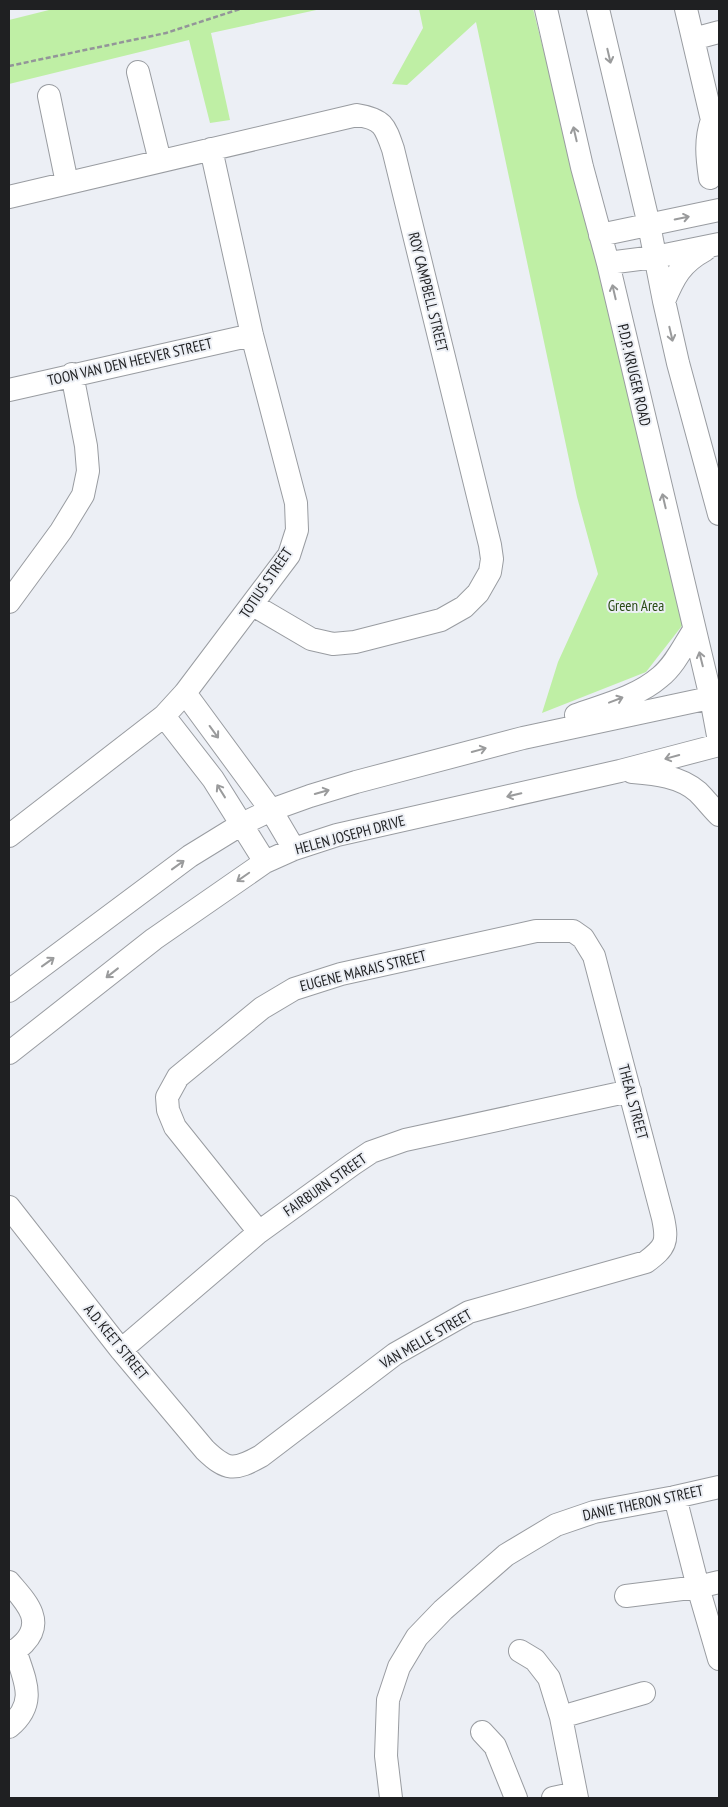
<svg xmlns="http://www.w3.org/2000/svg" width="728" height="1807" font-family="'PT Sans Narrow',sans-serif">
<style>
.green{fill:#bfefa5}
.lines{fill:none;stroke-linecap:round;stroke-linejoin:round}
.minor-casing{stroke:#999ca1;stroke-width:24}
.path{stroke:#939599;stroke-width:2.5;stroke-dasharray:5 2.5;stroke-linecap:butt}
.minor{stroke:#fff;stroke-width:22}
.oneway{stroke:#9a9b9c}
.labels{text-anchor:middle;stroke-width:4;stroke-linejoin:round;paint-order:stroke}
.street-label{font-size:15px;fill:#1f2022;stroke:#eceff5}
.park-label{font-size:15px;fill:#2a4c15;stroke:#eceff5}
</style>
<rect width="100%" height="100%" fill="#eceff5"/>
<!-- green -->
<path class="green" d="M53 9H321L211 33 230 120 210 123 189 40 9 84V20Z
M419 9H533L688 618 646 672 542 713 558 662 598 574 577 497 476 22 407 85 392 84 423 28Z"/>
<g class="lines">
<!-- minor casing -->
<g class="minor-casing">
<path id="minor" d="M546 9 582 167 608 263 711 698 719 741
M598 9 649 225 664 301 678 363 719 514
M686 9 712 120C705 140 707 157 710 178
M693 39 719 32
M138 72 160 161
M49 96 67 183
M9 197 357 115C383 119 385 126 393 149L490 545 492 559 490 572 478 593 464 607 441 620 355 642 333 644 311 639 253 605
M600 235 719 210
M608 263 655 257 719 244
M664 301C674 277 681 263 705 250
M9 390 252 335
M9 602 61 531 83 495 88 471 86 446 72 374
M185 693 271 810 294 849
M576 715C604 705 637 697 660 677 675 665 684 645 694 630
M164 716 213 779 265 862
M632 772C655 774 680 776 698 792 705 799 712 808 719 815
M9 836 164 716 185 693 289 555 297 530 296 503 252 335 211 149
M9 991 190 856 242 824 271 810 310 796 356 782 523 738 719 696
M9 1053 154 939 265 862 294 849 337 835 620 771 719 745
M9 1207 121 1350 205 1450C227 1471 234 1471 261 1456L395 1354 469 1312 646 1262C666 1247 668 1242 663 1218L594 956 583 938 573 931H536L341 974 294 989 262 1008 178 1077 167 1097 168 1110 175 1127 259 1232
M121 1350 259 1232 353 1164 371 1152 405 1140 630 1091
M675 1497 698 1587 719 1659
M9 1582C24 1600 46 1620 24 1643 19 1648 14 1651 9 1656
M626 1596 698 1587 719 1582
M520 1651 535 1660 549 1678 561 1717 577 1798
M561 1717 644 1693
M9 1727C38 1703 25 1681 15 1650
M482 1732 495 1746 516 1798
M391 1798 386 1756 388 1700 399 1667 417 1637 443 1610 506 1555 556 1525 594 1512 675 1497 719 1487
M553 1798 576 1793"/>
</g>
<!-- path -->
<path class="path" d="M9 66 166 33 240 9"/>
<!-- minor -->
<use href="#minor" class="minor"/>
</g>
<!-- one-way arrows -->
<defs><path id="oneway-shaft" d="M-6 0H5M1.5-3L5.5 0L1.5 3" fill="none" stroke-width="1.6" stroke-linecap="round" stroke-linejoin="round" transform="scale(1.25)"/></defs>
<g class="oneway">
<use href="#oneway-shaft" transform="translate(609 56) rotate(77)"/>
<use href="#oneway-shaft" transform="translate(575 134) rotate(-103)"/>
<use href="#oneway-shaft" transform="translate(682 218) rotate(-12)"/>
<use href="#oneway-shaft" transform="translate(614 292) rotate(-103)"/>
<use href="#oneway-shaft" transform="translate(671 334) rotate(77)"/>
<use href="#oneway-shaft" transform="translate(664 501) rotate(-103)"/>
<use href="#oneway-shaft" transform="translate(701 659) rotate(-104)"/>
<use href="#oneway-shaft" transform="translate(616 700) rotate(-21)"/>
<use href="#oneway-shaft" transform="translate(214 732) rotate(54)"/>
<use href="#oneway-shaft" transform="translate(479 750) rotate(-15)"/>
<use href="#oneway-shaft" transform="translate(672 757) rotate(165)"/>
<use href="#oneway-shaft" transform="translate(221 791) rotate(-122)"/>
<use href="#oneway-shaft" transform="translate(322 792) rotate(-16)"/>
<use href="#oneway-shaft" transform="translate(514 795) rotate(167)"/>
<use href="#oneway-shaft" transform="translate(178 865) rotate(-36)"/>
<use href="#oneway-shaft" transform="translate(243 877) rotate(145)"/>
<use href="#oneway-shaft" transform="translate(48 962) rotate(-36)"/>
<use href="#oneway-shaft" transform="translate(112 973) rotate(142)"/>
</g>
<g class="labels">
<!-- street labels -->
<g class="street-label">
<text transform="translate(428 292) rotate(76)" y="5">ROY CAMPBELL STREET</text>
<text transform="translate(130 362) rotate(-13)" y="5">TOON VAN DEN HEEVER STREET</text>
<text transform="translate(634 375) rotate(77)" y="5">P.D.P. KRUGER ROAD</text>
<text transform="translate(266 583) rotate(-56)" y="5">TOTIUS STREET</text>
<text transform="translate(350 835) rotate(-15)" y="5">HELEN JOSEPH DRIVE</text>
<text transform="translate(363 971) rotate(-14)" y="5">EUGENE MARAIS STREET</text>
<text transform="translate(633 1102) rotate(75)" y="5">THEAL STREET</text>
<text transform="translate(325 1185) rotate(-35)" y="5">FAIRBURN STREET</text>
<text transform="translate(426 1339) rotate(-30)" y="5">VAN MELLE STREET</text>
<text transform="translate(116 1342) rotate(51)" y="5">A.D. KEET STREET</text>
<text transform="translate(643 1503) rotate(-12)" y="5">DANIE THERON STREET</text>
</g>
<!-- park labels -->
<g class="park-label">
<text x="636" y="611">Green Area</text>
</g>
</g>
<!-- border -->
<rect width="728" height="1807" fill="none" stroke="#1f2022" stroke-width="20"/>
</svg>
